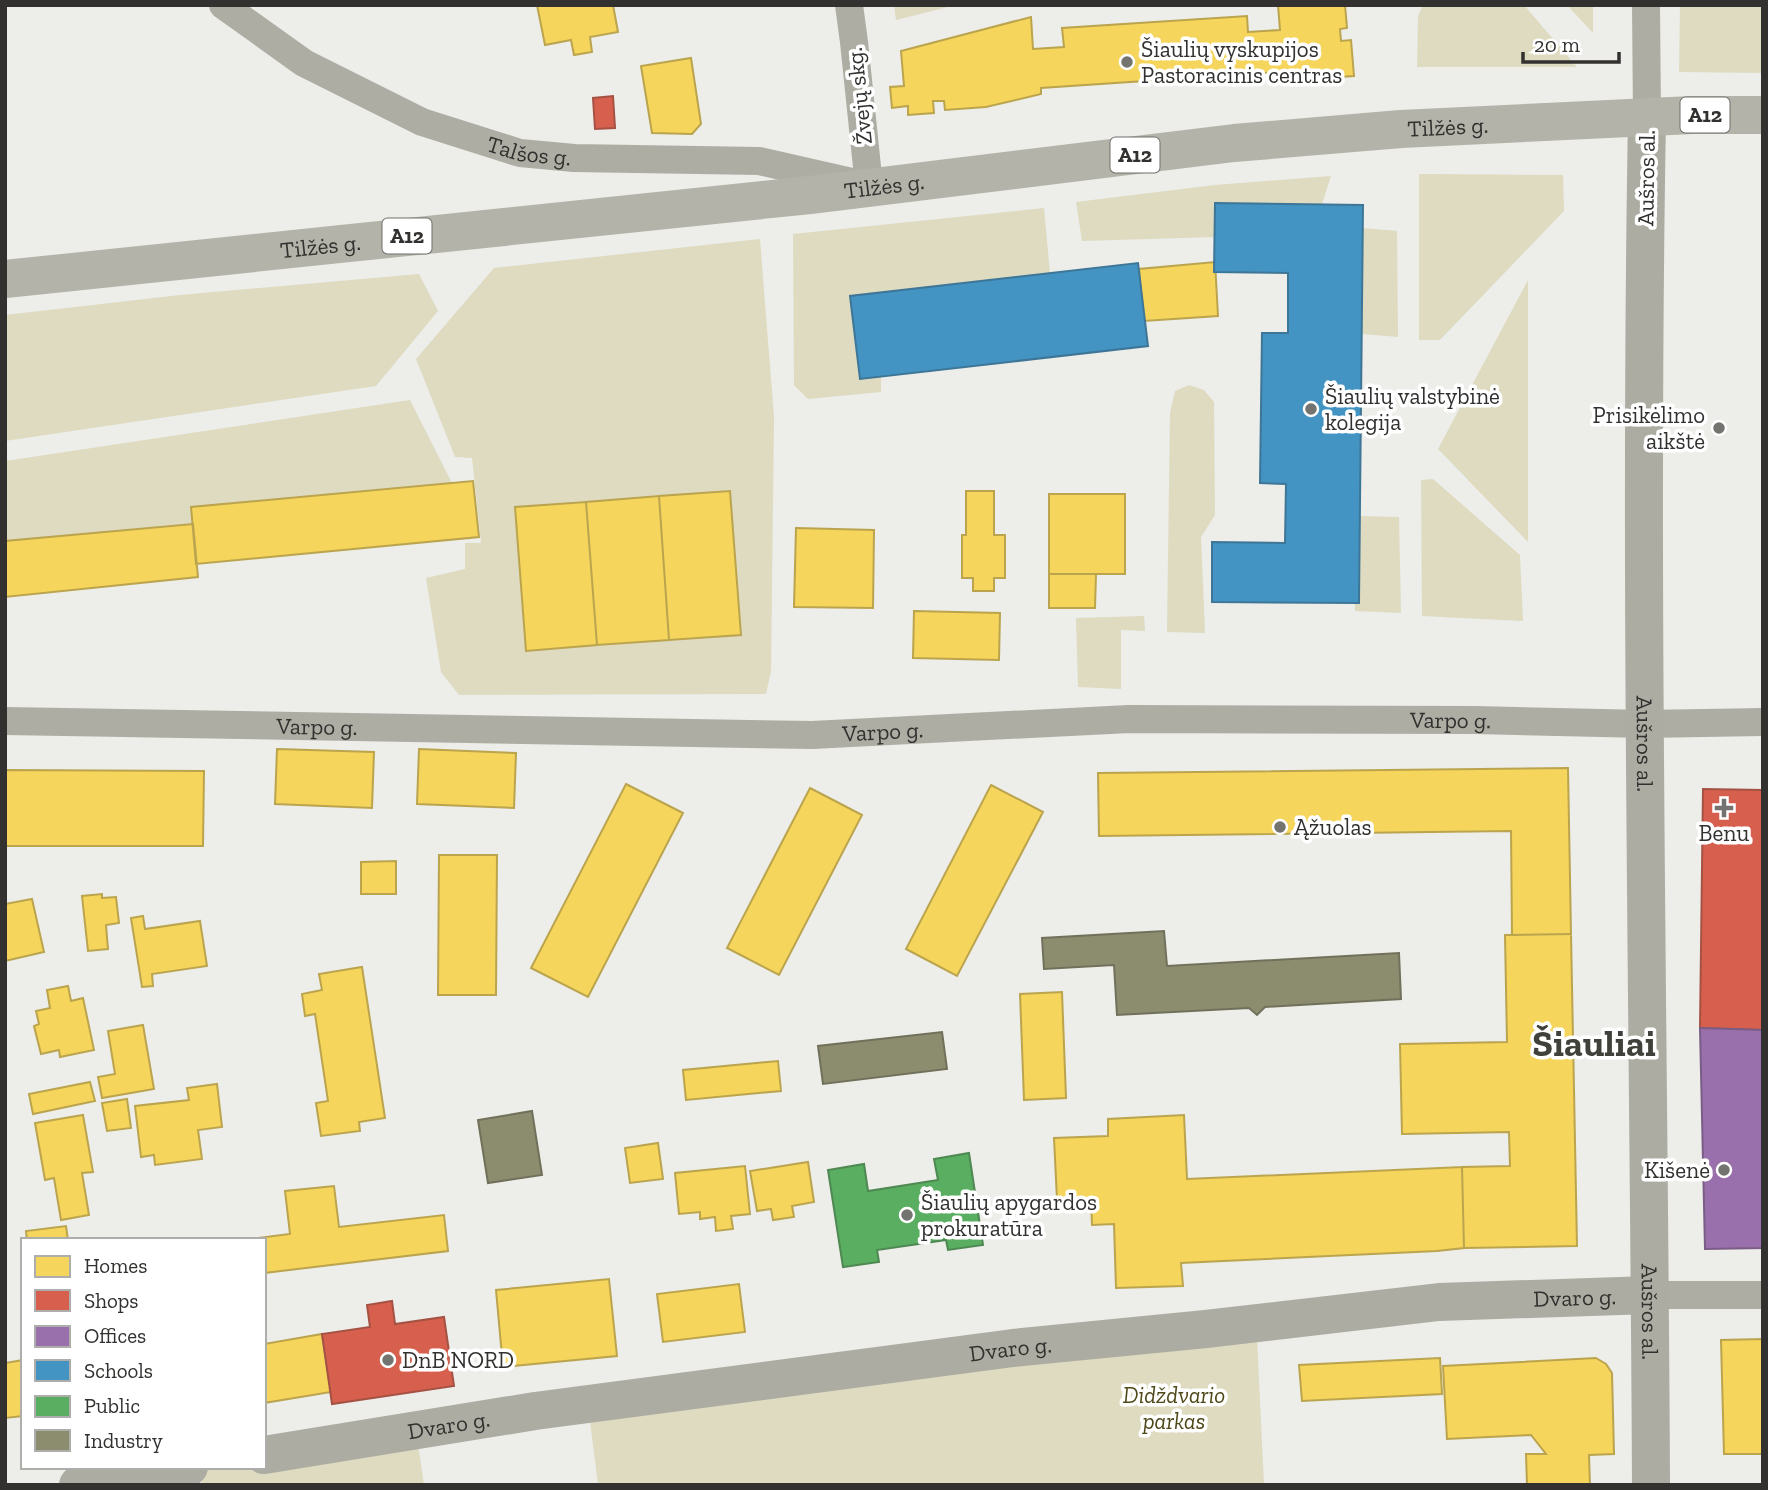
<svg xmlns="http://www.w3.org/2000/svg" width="1768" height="1490" font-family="'Zilla Slab',serif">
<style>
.green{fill:#dedbc1}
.homes{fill:#f6d55c;stroke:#bba44e;stroke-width:2}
.shops{fill:#d6604d;stroke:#a55244;stroke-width:2}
.offices{fill:#9970ab;stroke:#7a5d86;stroke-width:2}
.schools{fill:#4393c3;stroke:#3e7697;stroke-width:2}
.public{fill:#5aae61;stroke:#4e8852;stroke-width:2}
.industry{fill:#8c8c6e;stroke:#71715b;stroke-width:2}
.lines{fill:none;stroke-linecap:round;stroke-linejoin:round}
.street{stroke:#aeada4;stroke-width:28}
.secondary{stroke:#acaca2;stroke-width:38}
.highway{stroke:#b4b3a9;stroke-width:38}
.poi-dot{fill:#737370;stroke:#fff;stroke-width:2.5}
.labels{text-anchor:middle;stroke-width:7;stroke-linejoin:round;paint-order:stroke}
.shield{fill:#fff;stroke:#706f6d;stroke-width:2}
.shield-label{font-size:21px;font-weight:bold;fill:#32312f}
.poi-label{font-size:23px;fill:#32312f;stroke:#fff;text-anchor:start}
.street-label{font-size:23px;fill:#32312f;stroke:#fff}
.park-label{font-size:23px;font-style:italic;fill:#4f491a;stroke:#fff}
.town-label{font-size:37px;font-weight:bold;fill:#41413b;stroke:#fff}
</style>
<rect width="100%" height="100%" fill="#edede9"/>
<!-- green -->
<path class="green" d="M894 5H956L896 20Z
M1423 5H1524L1577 67H1417L1418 16Z
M1567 5H1593V33Z
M1680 5H1763V73L1679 72Z
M1419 174 1563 175 1564 211 1440 340H1419Z
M1331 176 1322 204 1215 203V237L1082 241 1076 202 1215 185Z
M1044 208 1050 273 850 296 860 379 881 377V392L808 399 794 385 793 234Z
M1363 228 1397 231 1398 337 1362 334Z
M760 239 774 417 771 671 766 694 459 695 441 672 426 578 465 569V543H481L472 458 455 457 416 359 494 268Z
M419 274 438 311 376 386 5 441V315L180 295Z
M1528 280V542L1438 449Z
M1189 385 1204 390 1214 402 1215 515 1201 537 1205 633 1167 632 1170 413 1175 391Z
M410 400 452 483 192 507 193 524 5 541V461Z
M1433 479 1520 555 1523 621 1422 616 1421 480Z
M1359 516 1399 517 1401 613 1355 611V603H1359Z
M1144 616 1145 631 1121 630V689L1078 687 1076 618Z
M1257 1338 1264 1485H598L588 1405Z
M416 1430 424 1485H202V1467H264Z"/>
<!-- homes -->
<path class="homes" d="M537 5H613L618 32 590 37 592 52 574 55 571 40 545 45Z
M1278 5H1345L1347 28 1340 29 1341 41 1351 40 1354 76 1278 81V72L1041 88V94L986 107 945 110 944 101H933L934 113 908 115V106L892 108 890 87 904 86 901 51 1031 17 1033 49 1064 47 1062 28 1247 16 1248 32 1280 30Z
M691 58 701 124 692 134 652 133 641 66Z
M1215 262 1218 316 1144 321 1139 269Z
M473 481 479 537 196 564 191 507Z
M730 491 741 635 669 640 659 496Z
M966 491H994V535H1005V578H994V591H973V578H962V535H966Z
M1049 494H1125V574H1049Z
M659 496 669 640 597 645 586 502Z
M586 502 597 645 526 651 515 507Z
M193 524 198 577 5 597V541Z
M796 528 874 530 873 608 794 607Z
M1049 574H1096L1095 608H1049Z
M914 611 1000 613 999 660 913 658Z
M277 749 374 752 372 808 275 804Z
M419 749 516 753 514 808 417 804Z
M1568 768 1571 934 1512 935 1511 831 1099 836 1098 773Z
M5 770 204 771 203 846H5Z
M626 784 683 813 588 997 531 968Z
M991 785 1043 812 957 976 906 949Z
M810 788 862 815 779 975 727 948Z
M439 855H497L496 995H438Z
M396 861V894H361V862Z
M102 894V898L116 897 119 923 106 925 108 949 88 951 82 896Z
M32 899 44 952 5 961V904Z
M143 916 145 929 200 921 207 966 152 974 153 986 142 987 131 918Z
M1571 934 1577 1246 1464 1248 1462 1167 1510 1166 1509 1132 1402 1134 1400 1044 1507 1042 1505 935Z
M362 967 385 1118 359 1122 360 1131 321 1136 316 1103 328 1101 315 1014 305 1016 302 994 322 990 319 974Z
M68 986 71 1001 83 998 94 1050 60 1057 59 1050 41 1054 34 1026 39 1024 36 1011 50 1008 47 990Z
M1062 992 1066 1098 1024 1100 1020 994Z
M143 1025 154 1089 102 1098 98 1077 115 1074 108 1031Z
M778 1061 781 1091 686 1100 683 1070Z
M90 1082 95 1101 33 1114 29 1094Z
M217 1084 222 1127 198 1130 202 1159 155 1165 154 1155 141 1157 135 1106 189 1100 187 1088Z
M127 1099 131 1128 107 1131 102 1103Z
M83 1115 93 1172 82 1173 89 1215 61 1220 54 1178 45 1180 35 1123Z
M1184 1115 1187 1179 1462 1167 1464 1248 1437 1251 1181 1263 1183 1286 1116 1288 1114 1224 1092 1225 1091 1198 1057 1200 1054 1138 1108 1136V1119Z
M658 1143 663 1179 630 1183 625 1148Z
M808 1162 814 1202 792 1206 794 1217 773 1220 771 1209 757 1211 750 1171Z
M745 1166 750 1214 731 1216 733 1229 716 1231 715 1217 700 1219V1212L679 1214 675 1173Z
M334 1186 339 1227 444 1215 448 1251 264 1273V1240H241L290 1234 285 1191Z
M66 1226 68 1240H27L26 1231Z
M609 1279 617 1356 503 1367 496 1290Z
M739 1284 745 1332 663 1342 657 1294Z
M322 1334 331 1392 264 1403V1344Z
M1763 1339V1454H1724L1721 1340Z
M1440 1358 1442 1394 1302 1401 1299 1365Z
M1596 1358 1606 1364 1612 1373 1614 1454 1589 1455 1590 1485H1527L1526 1454H1546L1531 1435 1447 1439 1443 1366Z
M23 1360V1416L5 1418V1363Z"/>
<!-- shops -->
<path class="shops" d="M613 96 615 128 595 129 593 98Z
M1703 789 1763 790V1030L1700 1028Z
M392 1301 395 1324 444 1317 454 1386 332 1404 322 1334 370 1327 367 1305Z"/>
<!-- offices -->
<path class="offices" d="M1700 1028 1763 1030V1248L1705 1249Z"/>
<!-- schools -->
<path class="schools" d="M1215 203 1363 205 1359 603 1212 602V542L1285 543 1286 484 1260 483 1262 333H1288V273L1214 272Z
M1138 263 1148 346 860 379 850 296Z"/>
<!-- public -->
<path class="public" d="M969 1153 983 1245 948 1250 946 1240 877 1250 879 1262 843 1267 828 1170 864 1164 868 1191 938 1180 934 1159Z"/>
<!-- industry -->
<path class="industry" d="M1164 931 1167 966 1399 953 1401 999 1265 1007 1257 1015 1249 1008 1117 1015 1114 965 1044 969 1042 938Z
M942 1032 947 1069 823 1084 818 1046Z
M532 1111 542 1175 488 1183 478 1120Z"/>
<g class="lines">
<!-- street -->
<g class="street">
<path id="s1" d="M223 5 304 63 422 122 520 153 574 158 759 161 869 186 854 42 849 5"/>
<path d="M1646 5 1647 118"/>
<path id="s2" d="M5 721 812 735 1129 719 1475 720 1645 724 1763 722"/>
<path d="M1650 1295H1763"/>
</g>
<!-- secondary -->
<g class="secondary">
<path id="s3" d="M1647 118C1639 573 1649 1029 1651 1485"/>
<path id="s4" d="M264 1455 535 1411 1013 1348 1206 1329 1439 1302 1650 1295"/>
<path d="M78 1485 189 1467"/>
</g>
<!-- highway -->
<path class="highway" id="s5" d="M5 279 810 195 1234 143 1401 129 1692 115H1763"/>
</g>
<!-- markers -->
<g class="poi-dot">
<circle cx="1127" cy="62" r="7"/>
<circle cx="1311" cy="409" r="7"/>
<circle cx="1719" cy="428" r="7"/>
<path d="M1720.5 797.5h7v7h7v7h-7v7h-7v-7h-7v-7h7z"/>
<circle cx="1280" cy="827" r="7"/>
<circle cx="1724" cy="1170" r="7"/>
<circle cx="907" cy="1215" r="7"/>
<circle cx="388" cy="1360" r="7"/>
</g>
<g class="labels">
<!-- shield labels -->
<g class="shield">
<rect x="1680.5" y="97.5" width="49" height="35" rx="5"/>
<rect x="1110.5" y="137.5" width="49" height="35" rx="5"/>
<rect x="382.5" y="218.5" width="49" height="35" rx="5"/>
</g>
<g class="shield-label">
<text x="1705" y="122">A12</text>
<text x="1135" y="162">A12</text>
<text x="407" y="243">A12</text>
</g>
<!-- poi labels -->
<g class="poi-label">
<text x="1141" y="57">Šiaulių vyskupijos<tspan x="1141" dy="26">Pastoracinis centras</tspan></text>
<text x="1325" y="404">Šiaulių valstybinė<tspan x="1325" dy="26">kolegija</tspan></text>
<text x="1705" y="423" text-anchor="end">Prisikėlimo<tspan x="1705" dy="26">aikštė</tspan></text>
<text x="1294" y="835">Ąžuolas</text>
<text x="1724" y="841" text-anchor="middle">Benu</text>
<text x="1710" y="1178" text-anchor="end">Kišenė</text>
<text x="921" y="1210">Šiaulių apygardos<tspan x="921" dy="26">prokuratūra</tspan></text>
<text x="402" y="1368">DnB NORD</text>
</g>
<!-- street labels -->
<g class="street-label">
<text transform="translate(859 96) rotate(-96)" y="8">Žvejų skg.</text>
<text dy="8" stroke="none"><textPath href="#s5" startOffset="1451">Tilžės g.</textPath></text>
<text dy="8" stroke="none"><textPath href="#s1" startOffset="343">Talšos g.</textPath></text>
<text transform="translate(1646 178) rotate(-89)" y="8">Aušros al.</text>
<text dy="8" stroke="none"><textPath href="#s5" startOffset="884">Tilžės g.</textPath></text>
<text dy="8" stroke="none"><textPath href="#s5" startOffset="317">Tilžės g.</textPath></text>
<text dy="8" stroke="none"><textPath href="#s2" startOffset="1446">Varpo g.</textPath></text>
<text dy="8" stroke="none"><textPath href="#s2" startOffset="312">Varpo g.</textPath></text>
<text dy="8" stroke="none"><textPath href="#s2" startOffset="878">Varpo g.</textPath></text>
<text dy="8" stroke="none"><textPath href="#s3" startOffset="626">Aušros al.</textPath></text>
<text dy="8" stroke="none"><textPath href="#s4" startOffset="1321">Dvaro g.</textPath></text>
<text dy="8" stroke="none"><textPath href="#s3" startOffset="1194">Aušros al.</textPath></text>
<text dy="8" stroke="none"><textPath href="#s4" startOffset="754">Dvaro g.</textPath></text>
<text dy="8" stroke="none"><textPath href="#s4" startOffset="187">Dvaro g.</textPath></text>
</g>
<!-- park labels -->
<g class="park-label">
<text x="1174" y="1403">Didždvario<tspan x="1174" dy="26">parkas</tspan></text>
</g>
<!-- town labels -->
<g class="town-label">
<text x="1594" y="1056">Šiauliai</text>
</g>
</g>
<!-- border -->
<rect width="1768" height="1490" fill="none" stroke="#32312f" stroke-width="14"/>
<!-- legend -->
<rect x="21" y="1238" width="245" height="231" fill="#ffffff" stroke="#adadac" stroke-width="2"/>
<rect x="35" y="1256" width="35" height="21" fill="#f6d55c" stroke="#adadac" stroke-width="2"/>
<text x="84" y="1273" font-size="21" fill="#32312f">Homes</text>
<rect x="35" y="1290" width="35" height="21" fill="#d6604d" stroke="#adadac" stroke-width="2"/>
<text x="84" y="1308" font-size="21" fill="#32312f">Shops</text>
<rect x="35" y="1326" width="35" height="21" fill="#9970ab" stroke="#adadac" stroke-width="2"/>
<text x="84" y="1343" font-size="21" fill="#32312f">Offices</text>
<rect x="35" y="1360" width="35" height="21" fill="#4393c3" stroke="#adadac" stroke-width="2"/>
<text x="84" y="1378" font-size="21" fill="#32312f">Schools</text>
<rect x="35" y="1396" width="35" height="21" fill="#5aae61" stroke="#adadac" stroke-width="2"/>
<text x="84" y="1413" font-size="21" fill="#32312f">Public</text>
<rect x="35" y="1430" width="35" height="21" fill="#8c8c6e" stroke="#adadac" stroke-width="2"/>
<text x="84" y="1448" font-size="21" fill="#32312f">Industry</text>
<!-- scale -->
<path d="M1523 52v10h96v-10" fill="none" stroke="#32312f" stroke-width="3.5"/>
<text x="1534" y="52" font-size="21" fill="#32312f" stroke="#ffffff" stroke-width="5" paint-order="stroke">20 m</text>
</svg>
